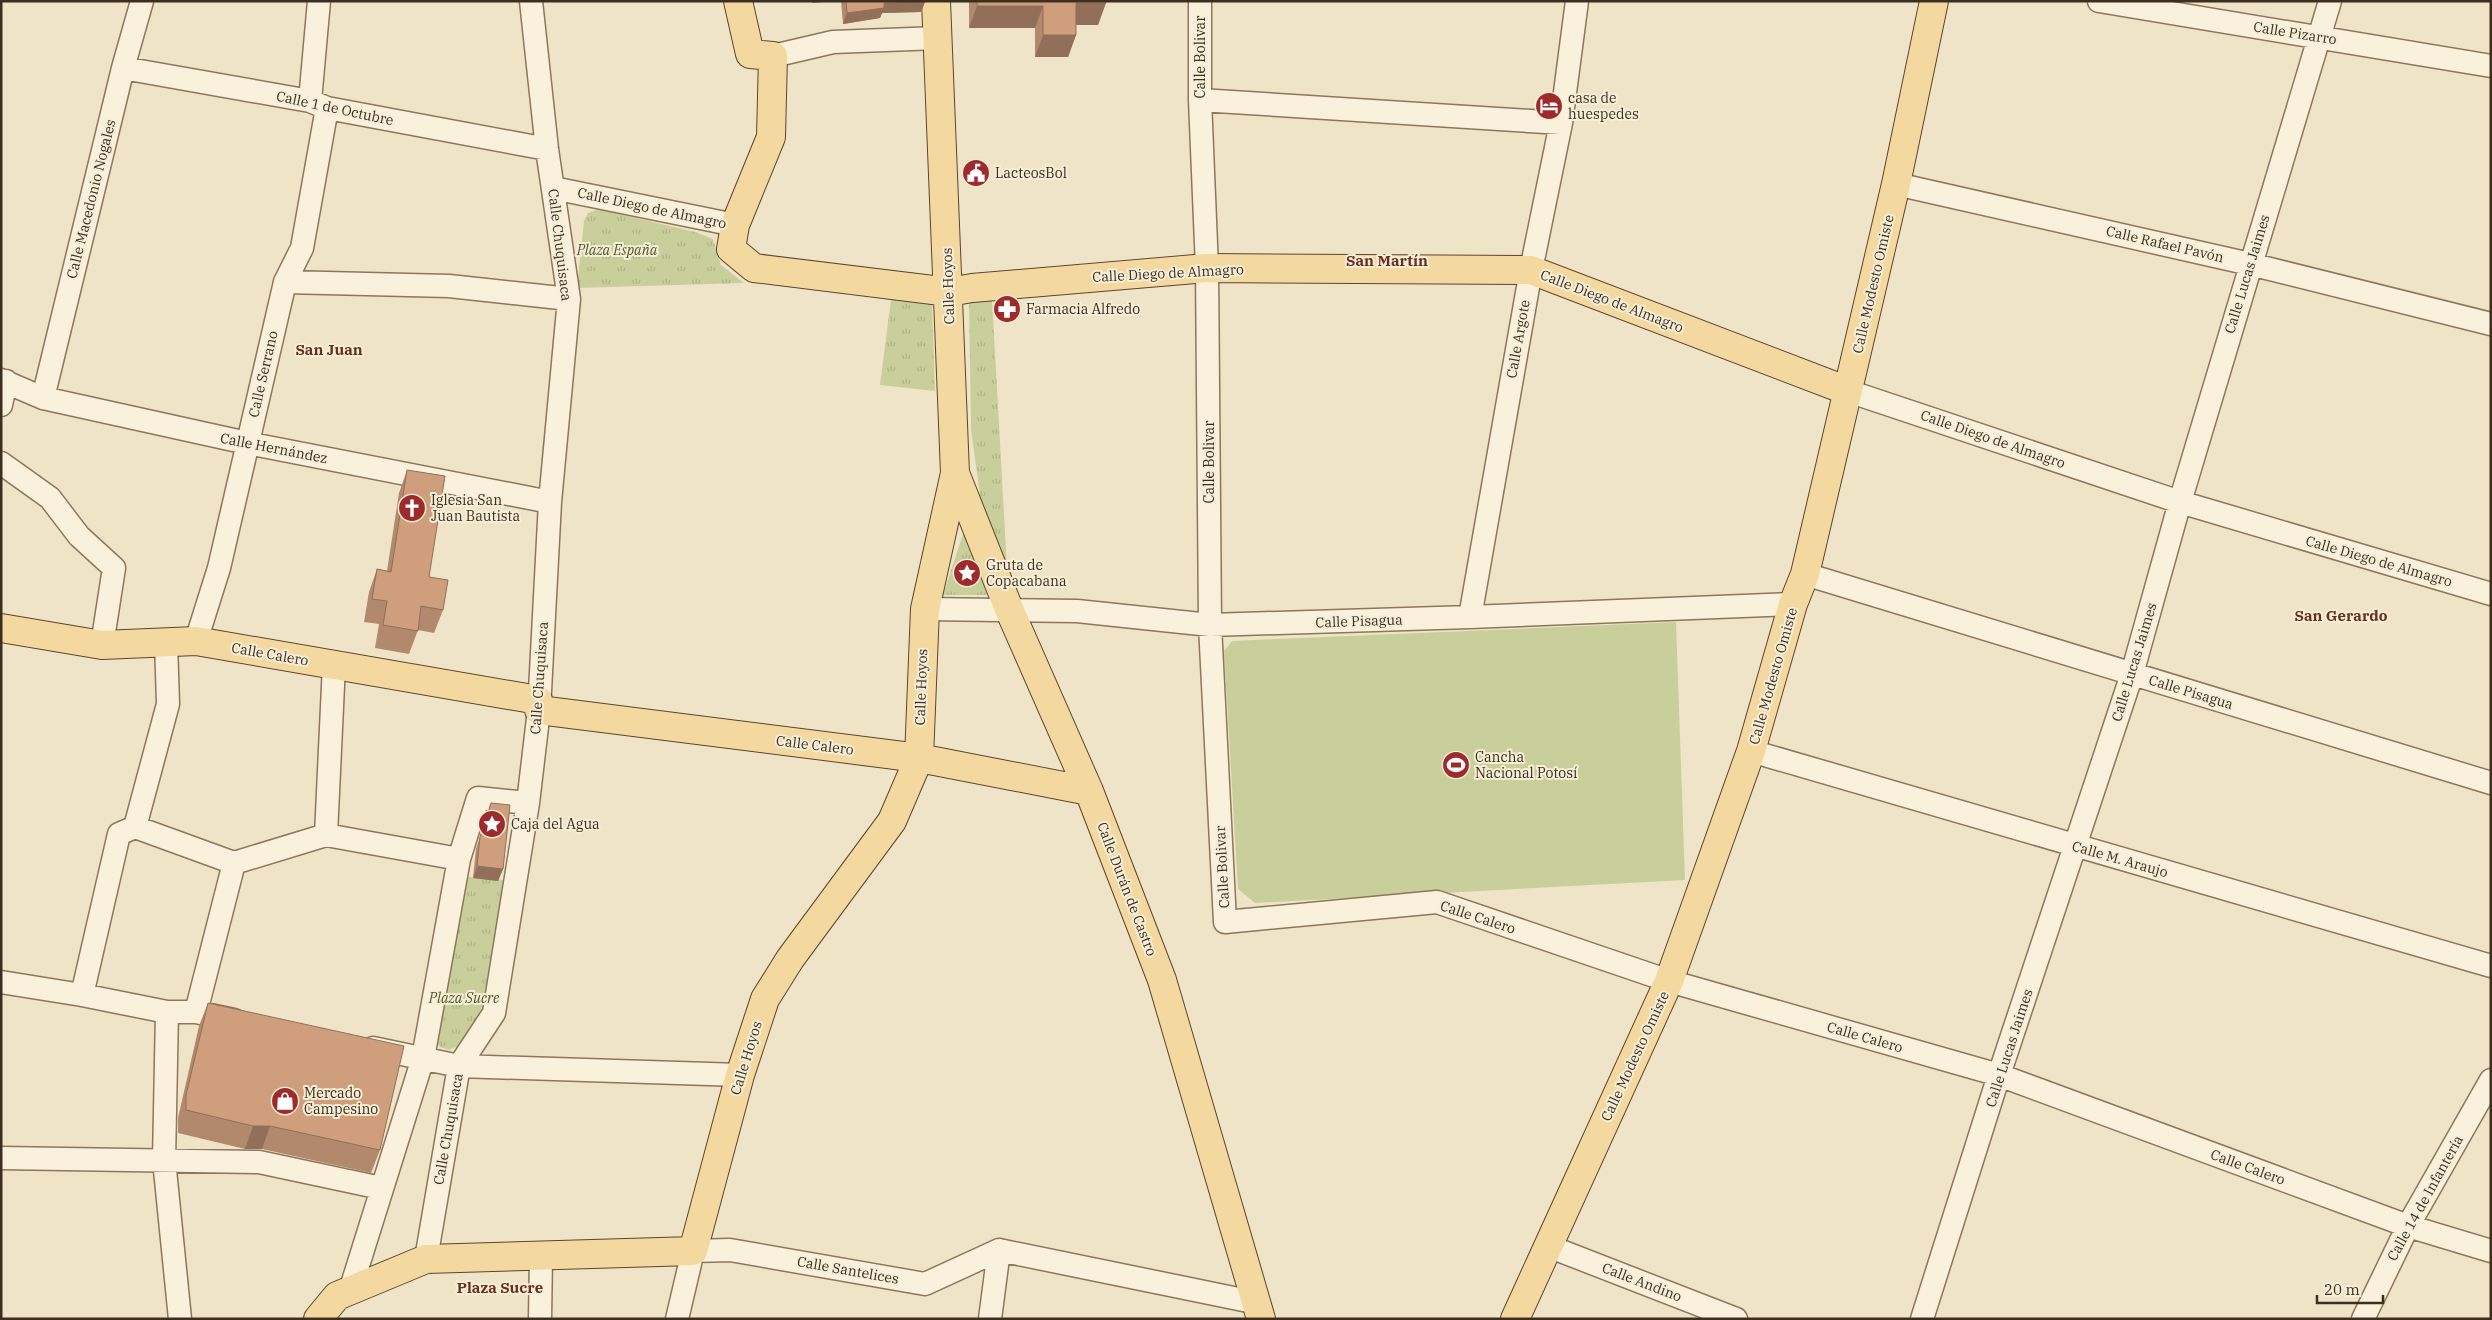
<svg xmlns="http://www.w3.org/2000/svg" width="2492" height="1320" font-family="'IBM Plex Serif',serif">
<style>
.grass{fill:url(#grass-tufts)}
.pitch{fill:#c9cf9b}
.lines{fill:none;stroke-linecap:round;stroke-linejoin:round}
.minor-casing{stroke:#8d765c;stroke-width:25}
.major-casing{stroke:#5b4430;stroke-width:30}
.minor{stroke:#faf1dc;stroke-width:22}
.major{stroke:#f3d9a0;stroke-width:28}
.wall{fill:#b2896c}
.shaded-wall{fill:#916f58}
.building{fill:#cf9f7d;stroke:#916f58}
.labels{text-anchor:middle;stroke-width:4;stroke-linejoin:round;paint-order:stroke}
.street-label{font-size:14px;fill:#3d2e20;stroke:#f7eed8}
.poi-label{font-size:14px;fill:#3d2e20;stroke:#f7eed8;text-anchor:start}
.park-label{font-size:14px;font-style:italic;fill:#4d5a26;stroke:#f7eed8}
.neighbourhood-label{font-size:15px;font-weight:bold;fill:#6b2e1e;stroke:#f7eed8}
</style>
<defs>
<pattern id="grass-tufts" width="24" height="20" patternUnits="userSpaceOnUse" patternTransform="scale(1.25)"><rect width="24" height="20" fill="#c9cf9b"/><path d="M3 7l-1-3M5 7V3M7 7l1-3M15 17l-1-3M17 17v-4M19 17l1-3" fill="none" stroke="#aeb285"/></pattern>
</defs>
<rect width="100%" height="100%" fill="#f0e4c8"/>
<!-- grass -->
<path class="grass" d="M598 209 695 232 713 239 721 265 744 283 577 288 584 221 588 213Z
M891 299 932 305 935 391 880 385Z
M992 299 1007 568 982 509 971 430 969 300Z
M965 528 987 595H943Z
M468 877 504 880 482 1008 461 1045 449 1050 440 1047 435 1039Z"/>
<!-- pitch -->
<path class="pitch" d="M1676 622 1685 880 1255 903 1238 889 1224 651 1232 641Z"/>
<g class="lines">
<!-- minor casing -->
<g class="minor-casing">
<path id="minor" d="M1200 1V100L1207 268 1210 625 1225 922 1437 902 1669 981 1999 1075 2408 1226 2491 1251
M2099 1 2491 66
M773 56 833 42 938 38
M123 68 310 101 327 108 547 149
M1200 100 1561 123
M310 101 319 1
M1896 184 2250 264 2491 324
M553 188 735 225
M285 282 449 286 569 299
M1 380 43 398 247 443 550 502
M1848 391 2180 502 2491 594
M43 398 123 68 142 1
M1 405 6 381
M1 463 50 498 79 536 114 568 102 645
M1805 574 2491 783
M925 609 1077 611 1210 625 1470 617 1793 604
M1470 617 1531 270 1561 123 1577 1
M196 641 219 568 285 282 302 248 327 108
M1751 751 2491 966
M135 827 234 863
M326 835 334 664
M1 982 82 995 167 1012H196L234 1020
M82 995 119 834 135 827 168 704 166 642
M167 1012 164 1160 180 1319
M196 1012 234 863 326 835 459 859
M373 1048 459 1066 740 1075
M1 1158 259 1162 381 1188
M1548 1246 1736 1319
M426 1259 459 1066 494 1013 528 803 539 710 550 502 569 299 547 149 531 1
M350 1291 423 1058 459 859 478 798 528 803
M540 1319 541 1257
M677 1319 693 1251 730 1250 925 1284 999 1250 1258 1303
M990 1319 999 1250
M1922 1319 1999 1075 2132 674 2180 502 2330 1
M2363 1319 2408 1226 2491 1080"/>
</g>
<!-- major casing -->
<g class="major-casing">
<path id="major" d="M738 1 750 54 773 56 771 137 735 225 731 249 754 268 949 292 972 288 1207 268 1531 270 1848 391
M955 473 1009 609 1089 791 1162 980 1261 1319
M1 628 102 645 196 641 538 700
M539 710 919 758 1089 791
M318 1319 337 1296 426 1259 693 1251 740 1075 765 999 790 959 892 821 919 758 925 609 955 473 936 1
M1515 1319 1669 981 1751 751 1793 604 1805 574 1896 184 1934 1"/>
</g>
<!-- minor -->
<use href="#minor" class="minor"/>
<!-- major -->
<use href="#major" class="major"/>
</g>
<!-- wall -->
<path class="wall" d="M841 1H925L921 12 882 13 880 18 843 24Z
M969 1H1106L1098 25H1076V35L1068 57H1035V28H969Z
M407 470 429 577 443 610 434 633 418 630 409 654 375 648 379 624 364 622 369 592 377 569 387 571 399 493Z
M491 803 503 869 498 881 473 878 476 849Z
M208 1003 380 1150 371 1173 262 1149H245L178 1133V1118L199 1026Z"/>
<!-- shaded-wall -->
<path class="shaded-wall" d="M813 1H836L812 3Z
M925 2 921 12 882 13 880 18 843 24 847 13 884 3Z
M1076 3H1106L1098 25H1068Z
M977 6H1043L1035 28H969Z
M1043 35H1076L1068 57H1035Z
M477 866 503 869 498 881 473 878Z
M253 1126H270L262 1149H245Z"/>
<!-- building -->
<path class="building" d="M846 1H925V2L884 3V8L847 13Z
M977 1H1106V3H1076V35H1043V6H977Z
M407 470 445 476 429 577 448 580 443 610 421 606 418 631 383 625 387 601 372 599 377 569 391 572Z
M491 803 510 805 503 869 477 866 480 837Z
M208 1003 404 1046 380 1150 270 1126H253L186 1110V1095Z"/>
<!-- icons -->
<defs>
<g id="hotel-disc" transform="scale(1.4375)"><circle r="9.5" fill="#9e2a2b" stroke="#f7eed8"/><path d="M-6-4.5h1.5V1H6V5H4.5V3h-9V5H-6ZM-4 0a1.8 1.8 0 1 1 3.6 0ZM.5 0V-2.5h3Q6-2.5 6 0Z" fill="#fff"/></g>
<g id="civic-disc" transform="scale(1.4375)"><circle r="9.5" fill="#9e2a2b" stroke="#f7eed8"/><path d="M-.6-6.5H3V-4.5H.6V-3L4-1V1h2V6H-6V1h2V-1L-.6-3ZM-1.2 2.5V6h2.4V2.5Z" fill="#fff"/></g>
<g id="pharmacy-disc" transform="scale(1.4375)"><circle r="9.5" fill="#9e2a2b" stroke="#f7eed8"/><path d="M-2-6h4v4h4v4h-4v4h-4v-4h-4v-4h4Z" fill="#fff"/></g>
<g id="church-disc" transform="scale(1.4375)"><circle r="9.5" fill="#9e2a2b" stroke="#f7eed8"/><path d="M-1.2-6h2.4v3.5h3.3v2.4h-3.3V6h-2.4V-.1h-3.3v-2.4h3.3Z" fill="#fff"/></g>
<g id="sight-disc" transform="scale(1.4375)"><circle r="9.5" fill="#9e2a2b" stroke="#f7eed8"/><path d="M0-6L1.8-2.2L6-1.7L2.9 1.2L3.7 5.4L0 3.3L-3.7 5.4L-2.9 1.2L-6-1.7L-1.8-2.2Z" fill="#fff"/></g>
<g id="stadium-disc" transform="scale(1.4375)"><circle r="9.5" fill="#9e2a2b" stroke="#f7eed8"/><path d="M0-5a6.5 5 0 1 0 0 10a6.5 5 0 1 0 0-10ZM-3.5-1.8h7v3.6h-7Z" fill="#fff"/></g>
<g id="shop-disc" transform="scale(1.4375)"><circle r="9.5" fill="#9e2a2b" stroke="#f7eed8"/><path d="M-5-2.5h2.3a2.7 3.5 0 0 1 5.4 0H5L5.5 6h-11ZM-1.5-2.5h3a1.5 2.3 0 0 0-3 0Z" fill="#fff"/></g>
</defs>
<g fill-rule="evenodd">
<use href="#hotel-disc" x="1549" y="106"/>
<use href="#civic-disc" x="976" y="173"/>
<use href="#pharmacy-disc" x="1007" y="309"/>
<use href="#church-disc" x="412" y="508"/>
<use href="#sight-disc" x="967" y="573"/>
<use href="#stadium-disc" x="1456" y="765"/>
<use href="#sight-disc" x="492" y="824"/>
<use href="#shop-disc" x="285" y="1101"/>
</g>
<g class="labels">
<!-- street labels -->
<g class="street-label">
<text transform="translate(2295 33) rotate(9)" y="5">Calle Pizarro</text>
<text transform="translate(1200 57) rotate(-90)" y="5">Calle Bolivar</text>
<text transform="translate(335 108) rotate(12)" y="5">Calle 1 de Octubre</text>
<text transform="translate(91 199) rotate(-76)" y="5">Calle Macedonio Nogales</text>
<text transform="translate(652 208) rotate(12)" y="5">Calle Diego de Almagro</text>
<text transform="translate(2165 244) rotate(13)" y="5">Calle Rafael Pavón</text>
<text transform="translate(560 245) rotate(83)" y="5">Calle Chuquisaca</text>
<text transform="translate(1168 273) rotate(-3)" y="5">Calle Diego de Almagro</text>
<text transform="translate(2247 274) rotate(-73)" y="5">Calle Lucas Jaimes</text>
<text transform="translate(1873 284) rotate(-77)" y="5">Calle Modesto Omiste</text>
<text transform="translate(948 286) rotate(-92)" y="5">Calle Hoyos</text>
<text transform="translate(1612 301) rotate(21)" y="5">Calle Diego de Almagro</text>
<text transform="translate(1518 339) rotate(-80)" y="5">Calle Argote</text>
<text transform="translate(263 374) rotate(-77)" y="5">Calle Serrano</text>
<text transform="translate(1993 439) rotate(19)" y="5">Calle Diego de Almagro</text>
<text transform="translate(274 448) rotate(11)" y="5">Calle Hernández</text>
<text transform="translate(1209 462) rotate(-90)" y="5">Calle Bolivar</text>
<text transform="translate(2379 561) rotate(16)" y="5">Calle Diego de Almagro</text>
<text transform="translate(1359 621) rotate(-2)" y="5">Calle Pisagua</text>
<text transform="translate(270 654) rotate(10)" y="5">Calle Calero</text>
<text transform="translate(2134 662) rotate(-73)" y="5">Calle Lucas Jaimes</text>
<text transform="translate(1773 676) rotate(-74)" y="5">Calle Modesto Omiste</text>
<text transform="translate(539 678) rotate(-86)" y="5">Calle Chuquisaca</text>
<text transform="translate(921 687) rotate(-88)" y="5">Calle Hoyos</text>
<text transform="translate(2191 692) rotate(17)" y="5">Calle Pisagua</text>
<text transform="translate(815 745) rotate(7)" y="5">Calle Calero</text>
<text transform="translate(2120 859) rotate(16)" y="5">Calle M. Araujo</text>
<text transform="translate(1222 867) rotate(-93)" y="5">Calle Bolivar</text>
<text transform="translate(1127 889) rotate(69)" y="5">Calle Durán de Castro</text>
<text transform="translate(1478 917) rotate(18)" y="5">Calle Calero</text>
<text transform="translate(1865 1037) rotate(16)" y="5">Calle Calero</text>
<text transform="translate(2009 1048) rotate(-72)" y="5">Calle Lucas Jaimes</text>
<text transform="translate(1635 1056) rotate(-65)" y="5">Calle Modesto Omiste</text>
<text transform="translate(746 1058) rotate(-73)" y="5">Calle Hoyos</text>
<text transform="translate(448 1129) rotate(-80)" y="5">Calle Chuquisaca</text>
<text transform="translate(2248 1167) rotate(20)" y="5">Calle Calero</text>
<text transform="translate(2425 1198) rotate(-61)" y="5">Calle 14 de Infantería</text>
<text transform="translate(848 1270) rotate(10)" y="5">Calle Santelices</text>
<text transform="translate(1642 1282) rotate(21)" y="5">Calle Andino</text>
</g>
<!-- poi labels -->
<g class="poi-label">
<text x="1568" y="103">casa de<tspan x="1568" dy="16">huespedes</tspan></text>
<text x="995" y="178">LacteosBol</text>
<text x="1026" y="314">Farmacia Alfredo</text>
<text x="431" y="505">Iglesia San<tspan x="431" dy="16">Juan Bautista</tspan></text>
<text x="986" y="570">Gruta de<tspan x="986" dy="16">Copacabana</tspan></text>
<text x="1475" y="762">Cancha<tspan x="1475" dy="16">Nacional Potosí</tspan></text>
<text x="511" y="829">Caja del Agua</text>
<text x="304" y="1098">Mercado<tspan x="304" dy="16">Campesino</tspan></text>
</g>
<!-- park labels -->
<g class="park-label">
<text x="617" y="255">Plaza España</text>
<text x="464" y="1003">Plaza Sucre</text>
</g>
<!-- neighbourhood labels -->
<g class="neighbourhood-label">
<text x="1387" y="266">San Martín</text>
<text x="329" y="355">San Juan</text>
<text x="2341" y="621">San Gerardo</text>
<text x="500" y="1293">Plaza Sucre</text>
</g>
</g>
<!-- border -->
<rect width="2492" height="1320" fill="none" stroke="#3d2e20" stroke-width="5"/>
<!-- scale -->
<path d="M2317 1295v8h66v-8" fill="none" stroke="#3d2e20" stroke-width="2.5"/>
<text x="2324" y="1295" font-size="15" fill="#3d2e20" stroke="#f7eed8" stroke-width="4" paint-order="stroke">20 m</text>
</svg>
